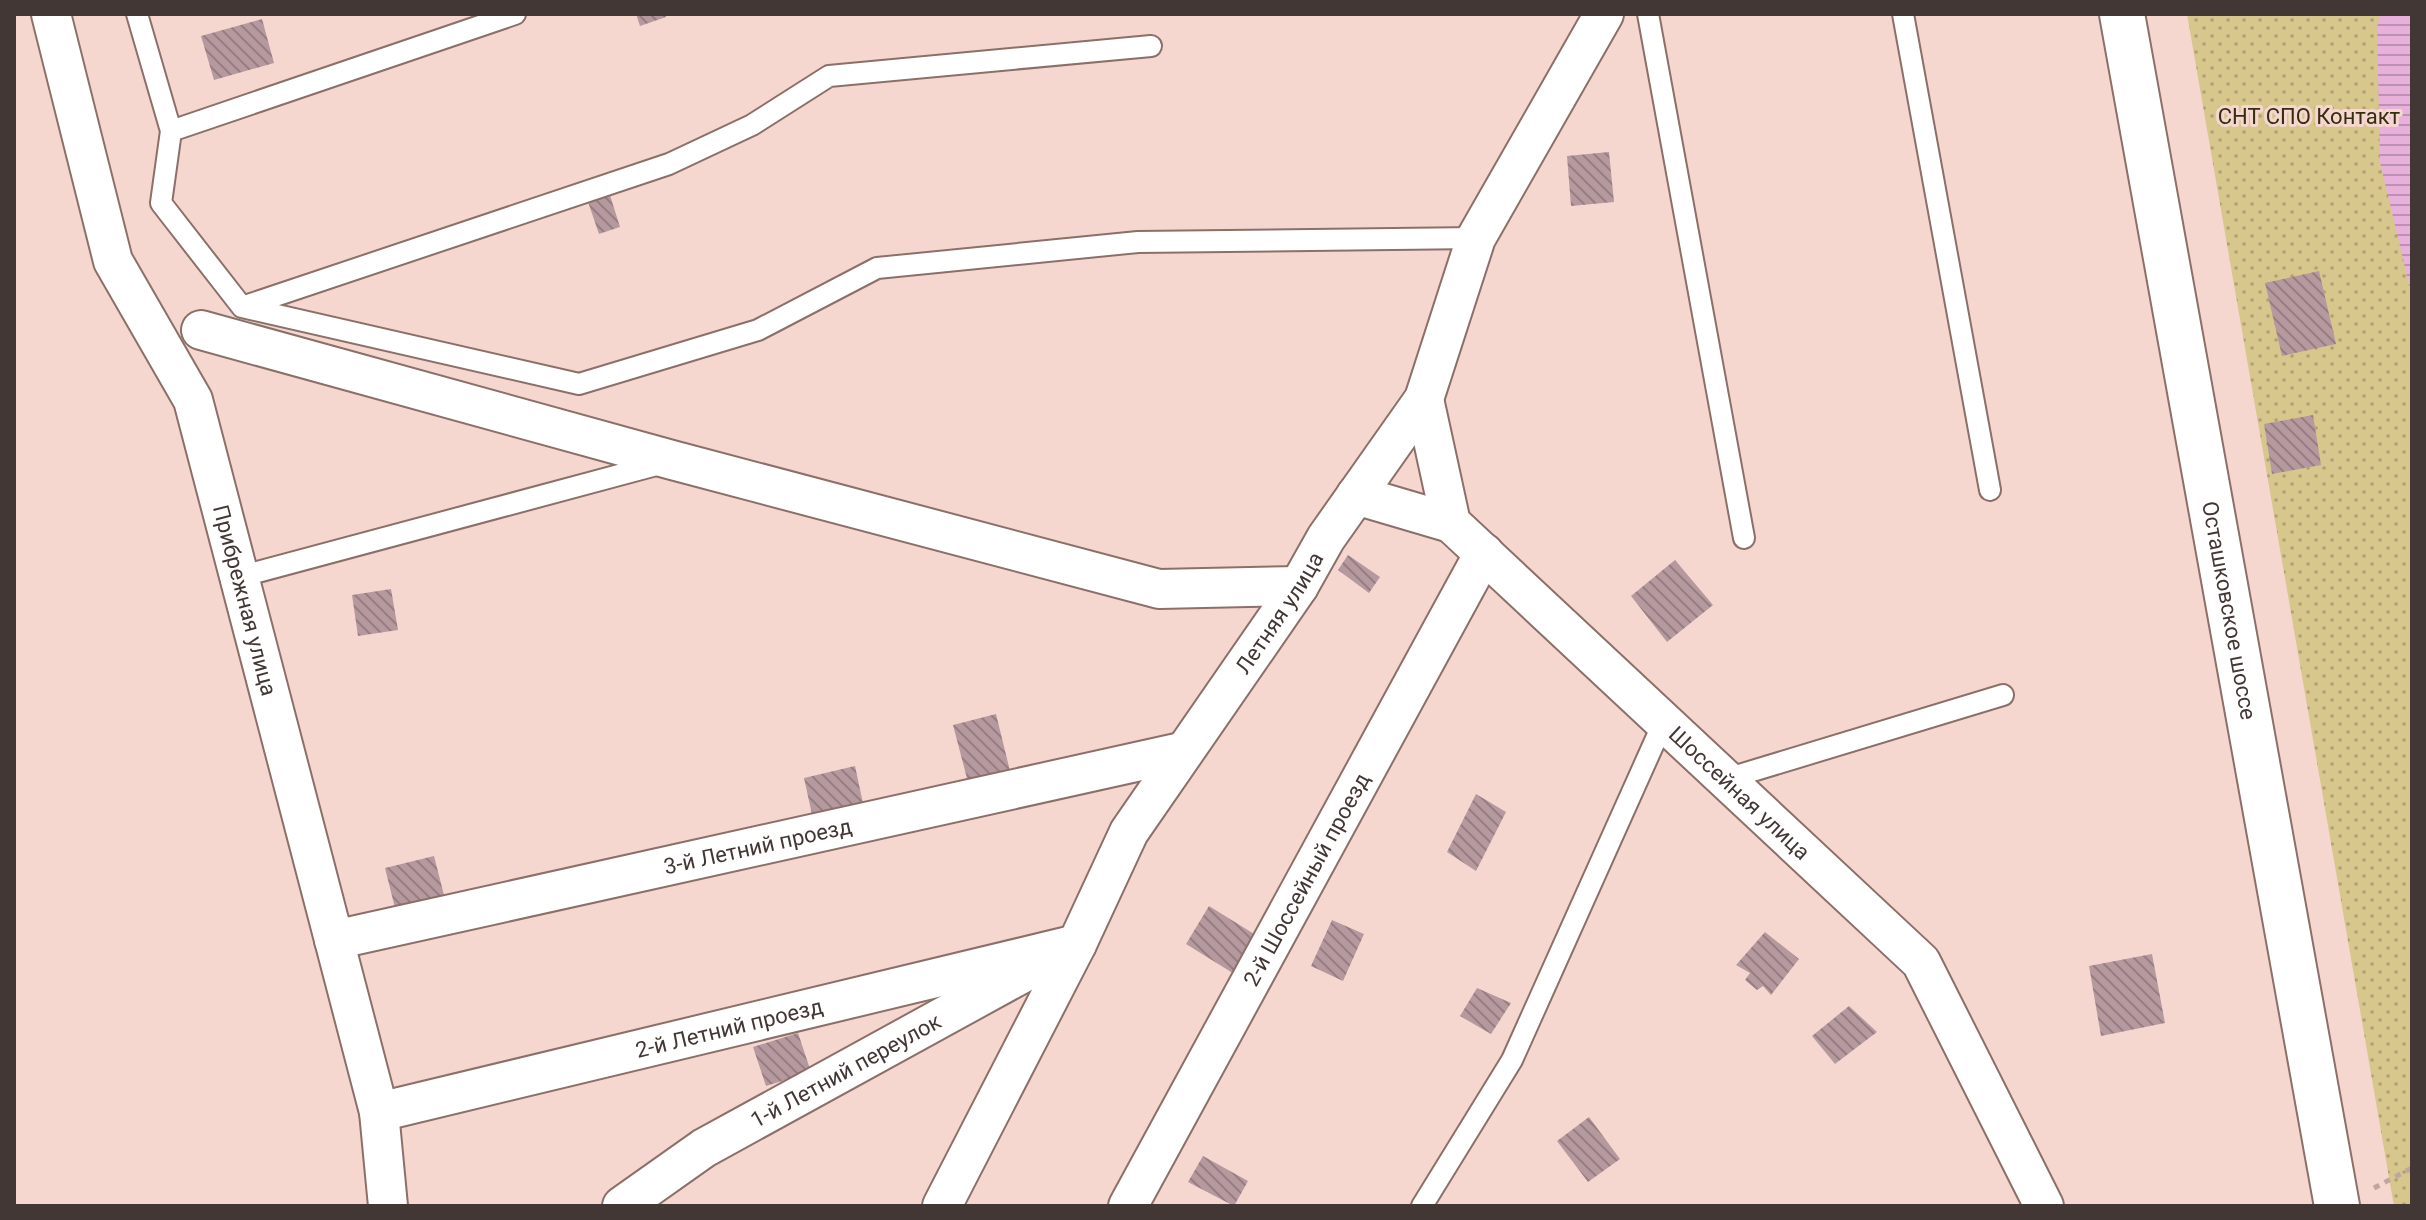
<svg xmlns="http://www.w3.org/2000/svg" width="2426" height="1220" font-family="Roboto,sans-serif">
<style>
.grass{fill:url(#grass-dots)}
.water{fill:url(#water-rules)}
.building{fill:url(#building-back-hatch)}
.lines{fill:none;stroke-linecap:round;stroke-linejoin:round}
.service-casing{stroke:#8a7069;stroke-width:24}
.minor-casing{stroke:#8a7069;stroke-width:42}
.secondary-casing{stroke:#8a7069;stroke-width:48}
.path{stroke:#bfa6a1;stroke-width:5;stroke-dasharray:6 6;stroke-linecap:butt}
.service{stroke:#fff;stroke-width:20}
.minor{stroke:#fff;stroke-width:38}
.secondary{stroke:#fff;stroke-width:44}
.labels{text-anchor:middle;stroke-width:6;stroke-linejoin:round;paint-order:stroke}
.park-label{font-size:22px;fill:#342d10;stroke:#f5d7d0}
.street-label{font-size:22px;fill:#433735;stroke:#f5d7d0}
</style>
<defs>
<pattern id="grass-dots" width="8" height="8" patternUnits="userSpaceOnUse" patternTransform="scale(2)"><rect width="8" height="8" fill="#d7c78d"/><path d="M2 2h.1M6 6h.1" fill="none" stroke="#b0a274" stroke-width="1.8" stroke-linecap="round"/></pattern>
<pattern id="water-rules" width="6" height="5" patternUnits="userSpaceOnUse" patternTransform="scale(2)"><rect width="6" height="5" fill="#e7b1dc"/><path d="M0 2.5h6" fill="none" stroke="#bd91b3"/></pattern>
<pattern id="building-back-hatch" width="6" height="6" patternUnits="userSpaceOnUse" patternTransform="scale(2)"><rect width="6" height="6" fill="#b5999f"/><path d="M-1 5l2 2M0 0l6 6M5-1l2 2" fill="none" stroke="#957e82"/></pattern>
</defs>
<rect width="100%" height="100%" fill="#f5d7d0"/>
<!-- grass -->
<path class="grass" d="M2187 14H2412V1206H2394Z"/>
<!-- water -->
<path class="water" d="M2380 14H2412V297L2380 162 2377 28Z"/>
<!-- building -->
<path class="building" d="M636 14H665L666 17 640 26Z
M262 19 274 63 214 80 201 36Z
M1609 152 1614 202 1571 206 1567 156Z
M609 192 620 227 599 234 587 199Z
M2319 271 2336 344 2282 356 2265 283Z
M2313 415 2321 465 2272 474 2264 424Z
M1348 555 1380 577 1369 593 1338 570Z
M1675 560 1713 605 1667 642 1631 596Z
M391 589 398 630 358 636 352 595Z
M996 714 1011 775 969 786 953 725Z
M855 766 864 808 813 819 804 778Z
M1476 794 1506 812 1476 871 1447 852Z
M434 856 445 899 396 912 385 868Z
M1209 906 1267 942 1244 980 1186 944Z
M1332 920 1364 934 1343 981 1311 966Z
M1765 932 1799 959 1771 995 1763 986 1757 990 1745 980 1750 973 1736 965Z
M2152 954 2165 1023 2101 1036 2089 966Z
M1477 988 1511 1003 1491 1034 1460 1016Z
M1849 1006 1877 1032 1835 1064 1812 1036Z
M798 1033 811 1072 766 1086 753 1047Z
M1589 1117 1620 1159 1588 1182 1557 1141Z
M1203 1156 1248 1181 1234 1206 1188 1182Z"/>
<g class="lines">
<!-- service casing -->
<g class="service-casing">
<path id="service" d="M137 14 171 131 515 14
M1648 14 1744 538
M1903 14 1990 490
M171 131 161 203 242 307 579 384 758 330 877 268 1138 242 1476 238
M242 307 669 164 752 125 829 76 1151 46
M239 577 660 464
M1726 779 2003 695
M1422 1206 1512 1060 1664 721"/>
</g>
<!-- minor casing -->
<g class="minor-casing">
<g id="minor">
<path id="s1" d="M51 14 113 261 193 400 379 1112 388 1206"/>
<path d="M201 330 672 460 1159 589 1299 586"/>
<path id="s2" d="M1424 399 1451 523 1921 962 2044 1206"/>
<path d="M1356 495 1451 523"/>
<path id="s3" d="M334 940 1181 752"/>
<path id="s4" d="M379 1112 1077 944"/>
<path id="s5" d="M622 1206 704 1148 1032 968"/>
<path id="s6" d="M942 1206 1077 944 1129 832 1299 586 1326 538 1424 399 1476 238 1604 14"/>
<path id="s7" d="M1128 1206 1484 553"/>
</g>
</g>
<!-- secondary casing -->
<g class="secondary-casing">
<g id="secondary">
<path id="s8" d="M2122 14 2337 1206"/>
</g>
</g>
<!-- path -->
<path class="path" d="M2374 1188 2412 1168"/>
<!-- service -->
<use href="#service" class="service"/>
<!-- minor -->
<use href="#minor" class="minor"/>
<!-- secondary -->
<use href="#secondary" class="secondary"/>
</g>
<g class="labels">
<!-- park labels -->
<g class="park-label">
<text x="2309" y="124">СНТ СПО Контакт</text>
</g>
<!-- street labels -->
<g class="street-label">
<text dy="8" stroke="none"><textPath href="#s1" startOffset="622">Прибрежная улица</textPath></text>
<text dy="8" stroke="none"><textPath href="#s8" startOffset="606">Осташковское шоссе</textPath></text>
<text dy="8" stroke="none"><textPath href="#s6" startOffset="684">Летняя улица</textPath></text>
<text dy="8" stroke="none"><textPath href="#s2" startOffset="522">Шоссейная улица</textPath></text>
<text dy="8" stroke="none"><textPath href="#s3" startOffset="434">3-й Летний проезд</textPath></text>
<text dy="8" stroke="none"><textPath href="#s7" startOffset="372">2-й Шоссейный проезд</textPath></text>
<text dy="8" stroke="none"><textPath href="#s4" startOffset="360">2-й Летний проезд</textPath></text>
<text dy="8" stroke="none"><textPath href="#s5" startOffset="262">1-й Летний переулок</textPath></text>
</g>
</g>
<!-- border -->
<rect width="2426" height="1220" fill="none" stroke="#433735" stroke-width="32"/>
</svg>
